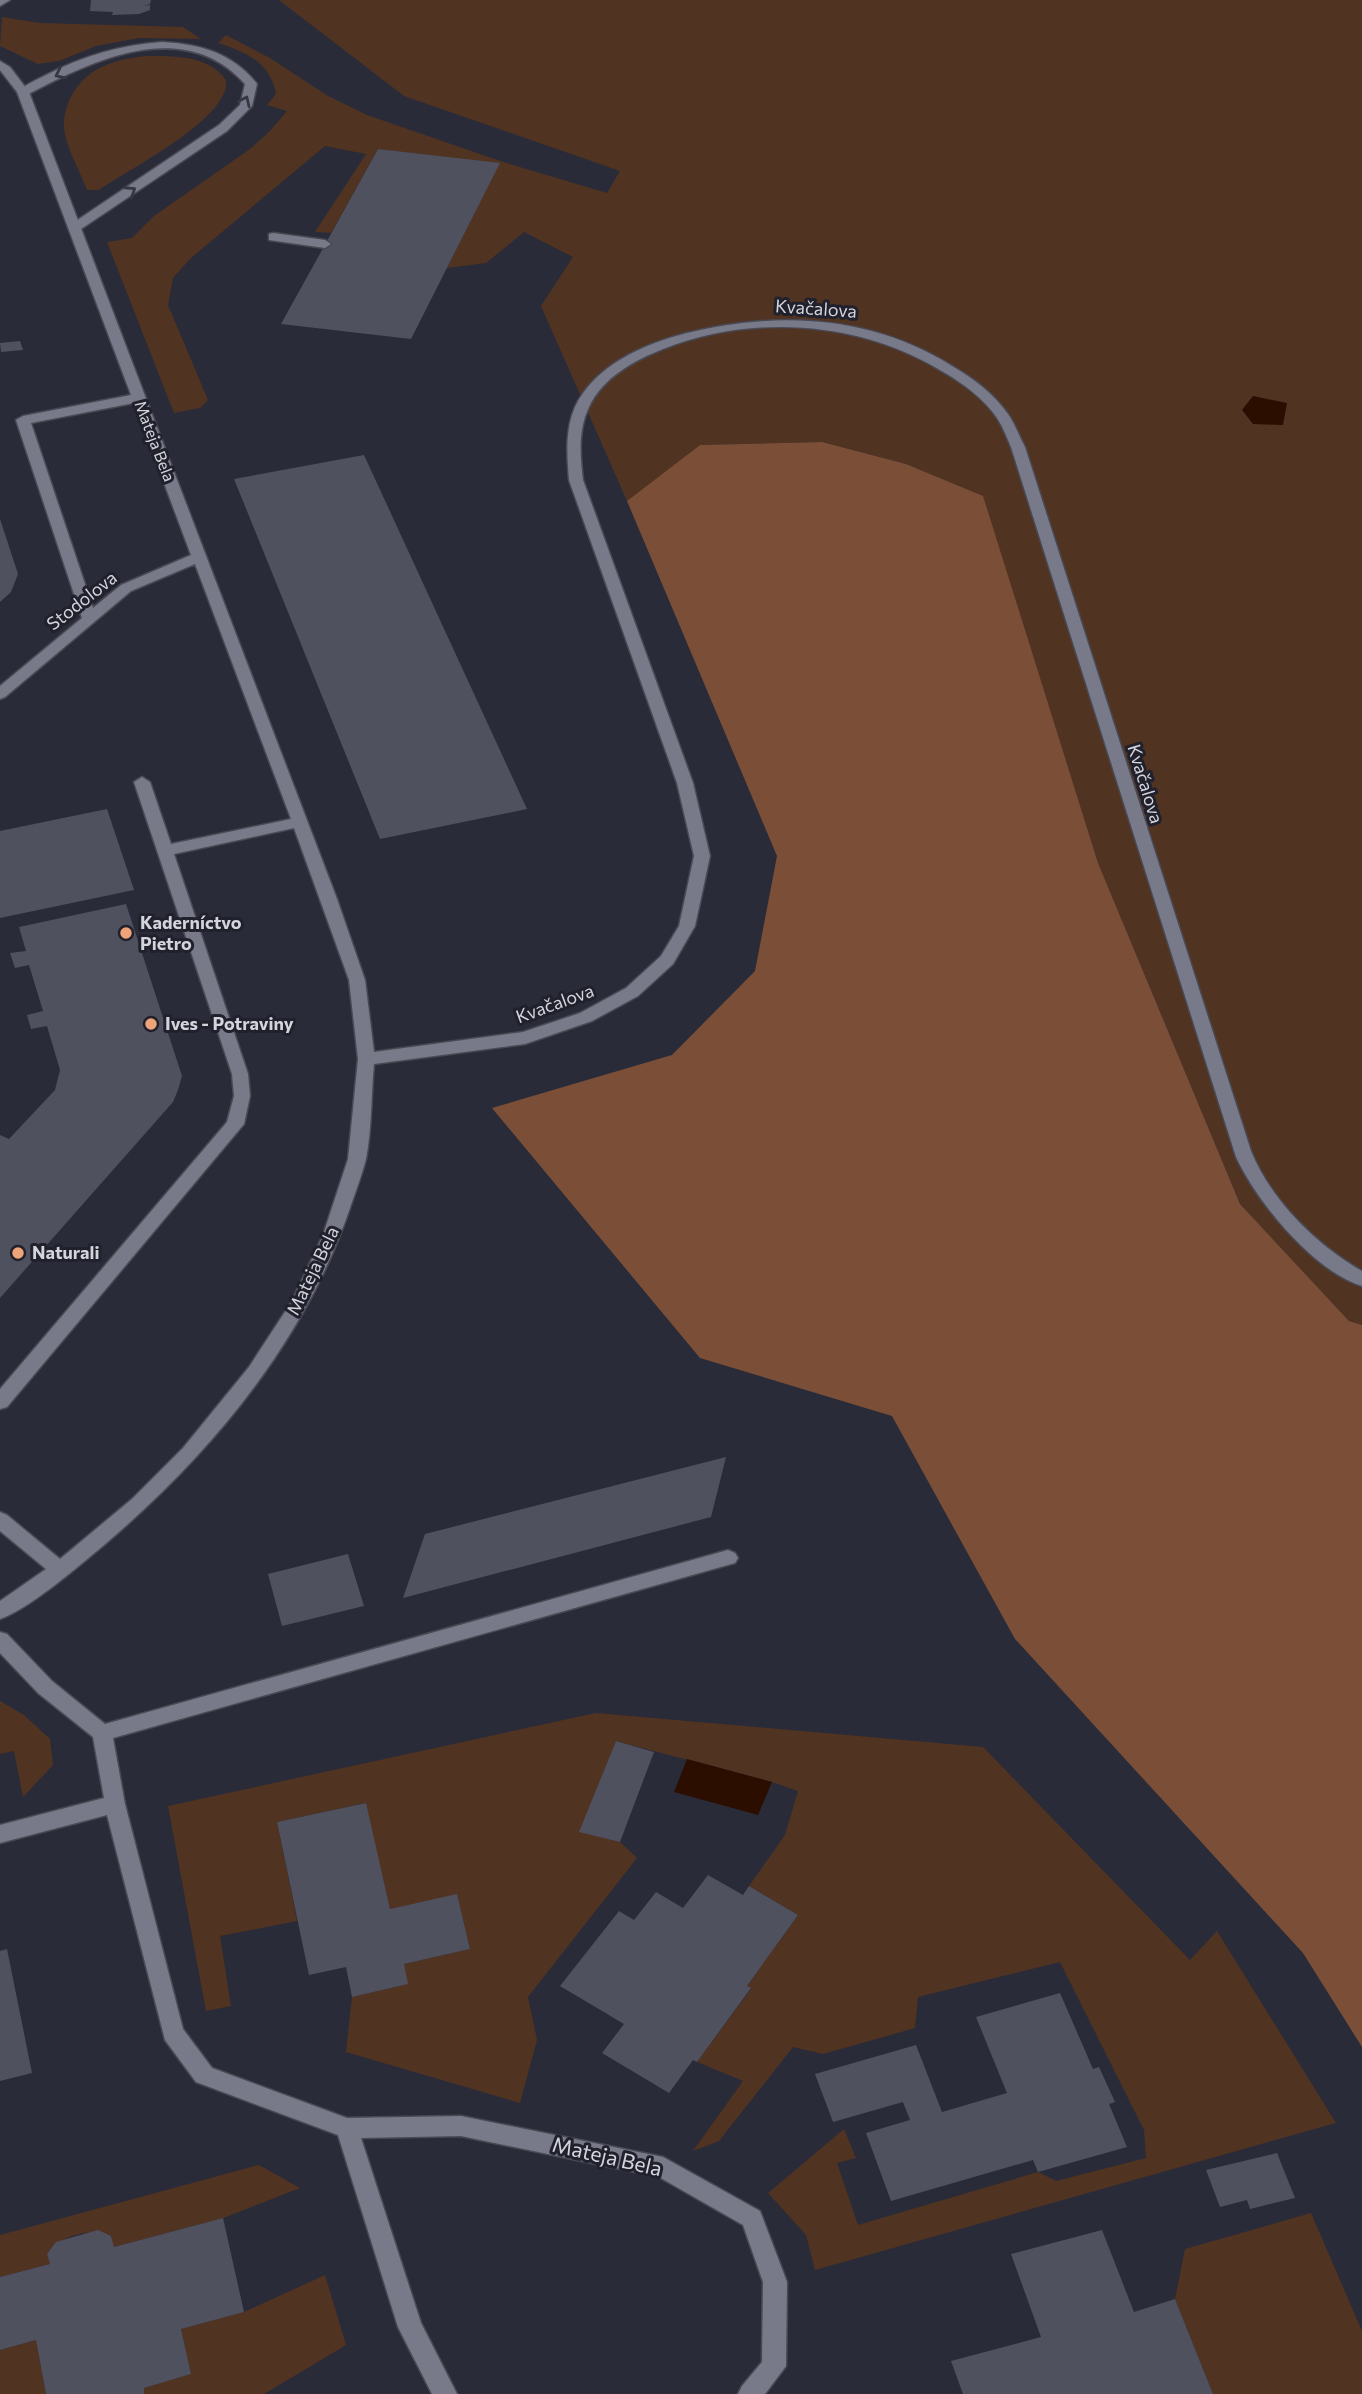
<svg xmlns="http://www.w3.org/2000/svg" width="1362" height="2394" font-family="Commissioner,sans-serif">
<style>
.green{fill:#513322}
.forest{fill:#7b4f37}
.water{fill:#2b0e00}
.building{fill:#50515f}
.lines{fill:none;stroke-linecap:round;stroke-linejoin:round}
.service-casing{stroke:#494954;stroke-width:3}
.minor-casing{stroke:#494954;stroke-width:3}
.service{fill:#797a89;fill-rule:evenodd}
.minor{fill:#797a89;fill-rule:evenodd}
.oneway{stroke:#373744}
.poi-dot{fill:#efa378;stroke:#21212d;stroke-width:2.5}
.labels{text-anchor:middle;stroke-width:6;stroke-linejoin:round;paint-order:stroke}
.far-street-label{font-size:16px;fill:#d3d4dc;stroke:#21212d}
.street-label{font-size:18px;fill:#d3d4dc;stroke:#21212d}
.poi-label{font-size:18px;font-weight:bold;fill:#d3d4dc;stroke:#21212d;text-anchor:start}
.near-street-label{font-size:21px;fill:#d3d4dc;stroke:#21212d}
</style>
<rect width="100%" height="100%" fill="#2a2b38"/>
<!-- green -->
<path class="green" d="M279 0H1362V1325L1349 1321 1240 1204 1098 863 982 496 906 464 822 442 700 445 627 501 541 306 573 257 524 232 486 263 447 268 499 164 378 149 331 233 315 232 366 154 325 146 191 258 173 278 168 305 208 400 200 408 174 413 107 242 132 238 154 216 250 149 269 132 287 111 267 105 276 94C271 63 246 52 218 43L226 35 270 58 328 96 367 115 503 162 607 193 620 171 404 96Z
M2 17 40 23 183 27 201 39 139 38 96 46 59 61 38 64 0 46Z
M146 56C173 56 209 55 226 80 231 118 129 169 99 190H87C80 171 66 148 64 128 63 120 66 108 69 101 84 68 112 60 146 56Z
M0 1701 24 1715 50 1739 53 1765 23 1797 14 1751 0 1754Z
M596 1713 983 1747 1190 1960 1217 1931 1336 2123 815 2270 806 2235 768 2193 844 2129 856 2158 837 2163 858 2225 1038 2172 1056 2181 1146 2158 1144 2130 1060 1962 918 1997 915 2028 823 2054 793 2047 719 2141 693 2151 743 2081 697 2062 751 1989 747 1986 798 1915 749 1886 785 1835 798 1791 772 1782 616 1741 580 1831 620 1842 637 1858 528 1997 537 2040 520 2103 346 2052 352 1997 407 1984 404 1964 470 1949 457 1895 390 1909 365 1803 277 1822 297 1921 220 1936 231 2006 206 2011 168 1806Z
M259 2165 300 2188 223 2218 114 2247 111 2236C90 2227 60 2236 47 2254L50 2264 0 2277V2235Z
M1311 2213 1362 2331V2394H1213L1175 2299 1185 2249Z
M325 2275 346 2345 264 2394H144V2388L191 2374 181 2329 244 2312Z
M36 2340 46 2394H0V2350Z"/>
<!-- forest -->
<path class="forest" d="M822 442 906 464 983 496 1098 863 1240 1204 1349 1321 1362 1325V2047L1303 1953 1015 1639 892 1416 700 1358 492 1108 672 1055 755 971 777 856 627 501 700 445Z"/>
<!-- water -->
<path class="water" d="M1253 396 1287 403 1283 425 1253 424 1242 410Z
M687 1759 772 1782 758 1815 674 1792Z"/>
<!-- building -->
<path class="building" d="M91 0H151L150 4 143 6 150 5V10L139 14 112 15 113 12 90 11Z
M378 149 500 163 411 339 281 324Z
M20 341 23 350 1 352 0 343Z
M364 455 527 809 380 839 234 479Z
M0 519 18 574 11 592 0 602Z
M107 809 134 890 0 918V831Z
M126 904 182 1076 178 1090 173 1102 0 1298V1135L9 1139 55 1090 60 1070 47 1026 31 1029 27 1015 43 1011 29 965 15 968 10 953 26 951 19 927Z
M726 1457 711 1517 403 1598 425 1534Z
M348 1554 364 1606 282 1626 268 1574Z
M616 1741 654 1752 620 1842 579 1832Z
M366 1803 390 1909 457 1894 470 1949 404 1964 408 1984 352 1997 346 1967 309 1975 277 1822Z
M708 1875 743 1895 749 1886 798 1915 747 1986 751 1988 697 2062 693 2060 669 2093 602 2053 624 2024 560 1986 619 1911 634 1920 656 1892 683 1908Z
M7 1949 32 2073 0 2081V1951Z
M1060 1993 1093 2069 1099 2067 1115 2102 1109 2104 1127 2147 1038 2172 1033 2160 891 2201 866 2133 910 2120 903 2102 833 2122 815 2074 916 2045 942 2112 1007 2093 976 2017Z
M1277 2153 1295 2198 1250 2209 1247 2200 1220 2207 1206 2170Z
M223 2218 244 2312 181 2329 191 2374 144 2388V2394H46L36 2340 0 2350V2277L50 2264 47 2254 56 2242 98 2230 111 2236 114 2247Z
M1102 2230 1134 2312 1175 2299 1213 2394H963L951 2361 1041 2337 1011 2254Z"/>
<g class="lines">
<!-- service casing -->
<g class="service-casing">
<path id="service" d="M162 42C200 44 233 53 257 84L252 106 227 131 78 231H70V225L219 125 240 105 245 84C184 16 93 60 27 95L17 92C25 85 36 80 46 75 83 56 120 45 162 42Z"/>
</g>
<!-- minor casing -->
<g class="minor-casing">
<path id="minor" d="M0 0H10L0 6Z
M0 61 10 67 29 92 337 899 365 980 374 1052 523 1032 580 1013 626 988 661 956 679 926 694 856 677 783 569 480C567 455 565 430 575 407 595 365 644 344 687 333 777 311 871 315 952 366 973 378 994 394 1008 414 1015 424 1019 436 1025 447L1251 1151C1271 1200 1316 1245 1362 1271V1286C1313 1271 1257 1202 1236 1157L1011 447C1007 438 1003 427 997 418 985 400 964 384 945 373 862 321 754 313 663 349 635 360 603 377 589 407 578 430 580 455 583 480L693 783 710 856 695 926 673 964 638 996 592 1021 525 1044 374 1064C371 1095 372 1129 366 1159 362 1175 356 1190 351 1205 306 1340 211 1454 104 1545 79 1566 29 1609 0 1619V1601L46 1569 0 1531V1512L7 1515 60 1559 132 1499 183 1448 249 1367 292 1301 323 1235 348 1159 358 1059 349 980 294 828 174 854 248 1074 250 1096 244 1124 7 1407 0 1409V1389L227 1122 234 1096 232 1074 134 782 142 777 150 782 171 844 291 819 195 564 131 591 5 697 0 699V686L82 618 16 420 23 416 131 395 17 92 0 70ZM134 403 191 555 121 585 93 608 31 423Z
M273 233 325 240 331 244 325 248 269 240V234Z
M728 1550 735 1553 738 1558 735 1563 113 1738 125 1804 183 2029 212 2068 347 2118 461 2116 663 2157 760 2211 787 2282 786 2366 765 2394H738L742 2386 762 2362 763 2282 743 2225 659 2177 461 2136 361 2138 421 2323 457 2394H432L398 2327 338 2135 196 2082 165 2040 107 1815 0 1843V1825L104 1798 93 1737 38 1693 0 1653V1632L7 1634 52 1681 105 1724Z"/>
</g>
<!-- service -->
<use href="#service" class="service"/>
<!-- minor -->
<use href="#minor" class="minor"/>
</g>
<!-- one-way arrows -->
<defs><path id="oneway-chevron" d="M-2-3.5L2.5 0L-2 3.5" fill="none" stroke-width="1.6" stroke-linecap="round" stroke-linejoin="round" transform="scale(1.75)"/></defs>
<g class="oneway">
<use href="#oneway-chevron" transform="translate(60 74) rotate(154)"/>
<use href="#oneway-chevron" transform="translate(245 101) rotate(-65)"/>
<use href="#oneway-chevron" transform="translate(131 191) rotate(-33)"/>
</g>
<!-- markers -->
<g class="poi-dot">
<circle cx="126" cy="933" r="7"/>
<circle cx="151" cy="1024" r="7"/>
<circle cx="18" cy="1253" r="7"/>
</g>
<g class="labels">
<!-- far-street labels -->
<g class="far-street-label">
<text transform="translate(155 441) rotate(69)" y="6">Mateja Bela</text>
</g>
<!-- street labels -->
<g class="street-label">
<text transform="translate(816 309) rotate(4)" y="6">Kvačalova</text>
<text transform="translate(82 601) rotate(-38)" y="6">Stodolova</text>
<text transform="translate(1145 784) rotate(73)" y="6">Kvačalova</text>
<text transform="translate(555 1004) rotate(-20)" y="6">Kvačalova</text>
<text transform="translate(313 1271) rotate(-64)" y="6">Mateja Bela</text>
</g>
<!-- poi labels -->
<g class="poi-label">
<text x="140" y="929">Kaderníctvo<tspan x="140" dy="21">Pietro</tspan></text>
<text x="165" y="1030">Ives - Potraviny</text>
<text x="32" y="1259">Naturali</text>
</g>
<!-- near-street labels -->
<g class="near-street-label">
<text transform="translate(607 2157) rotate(13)" y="7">Mateja Bela</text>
</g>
</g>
</svg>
